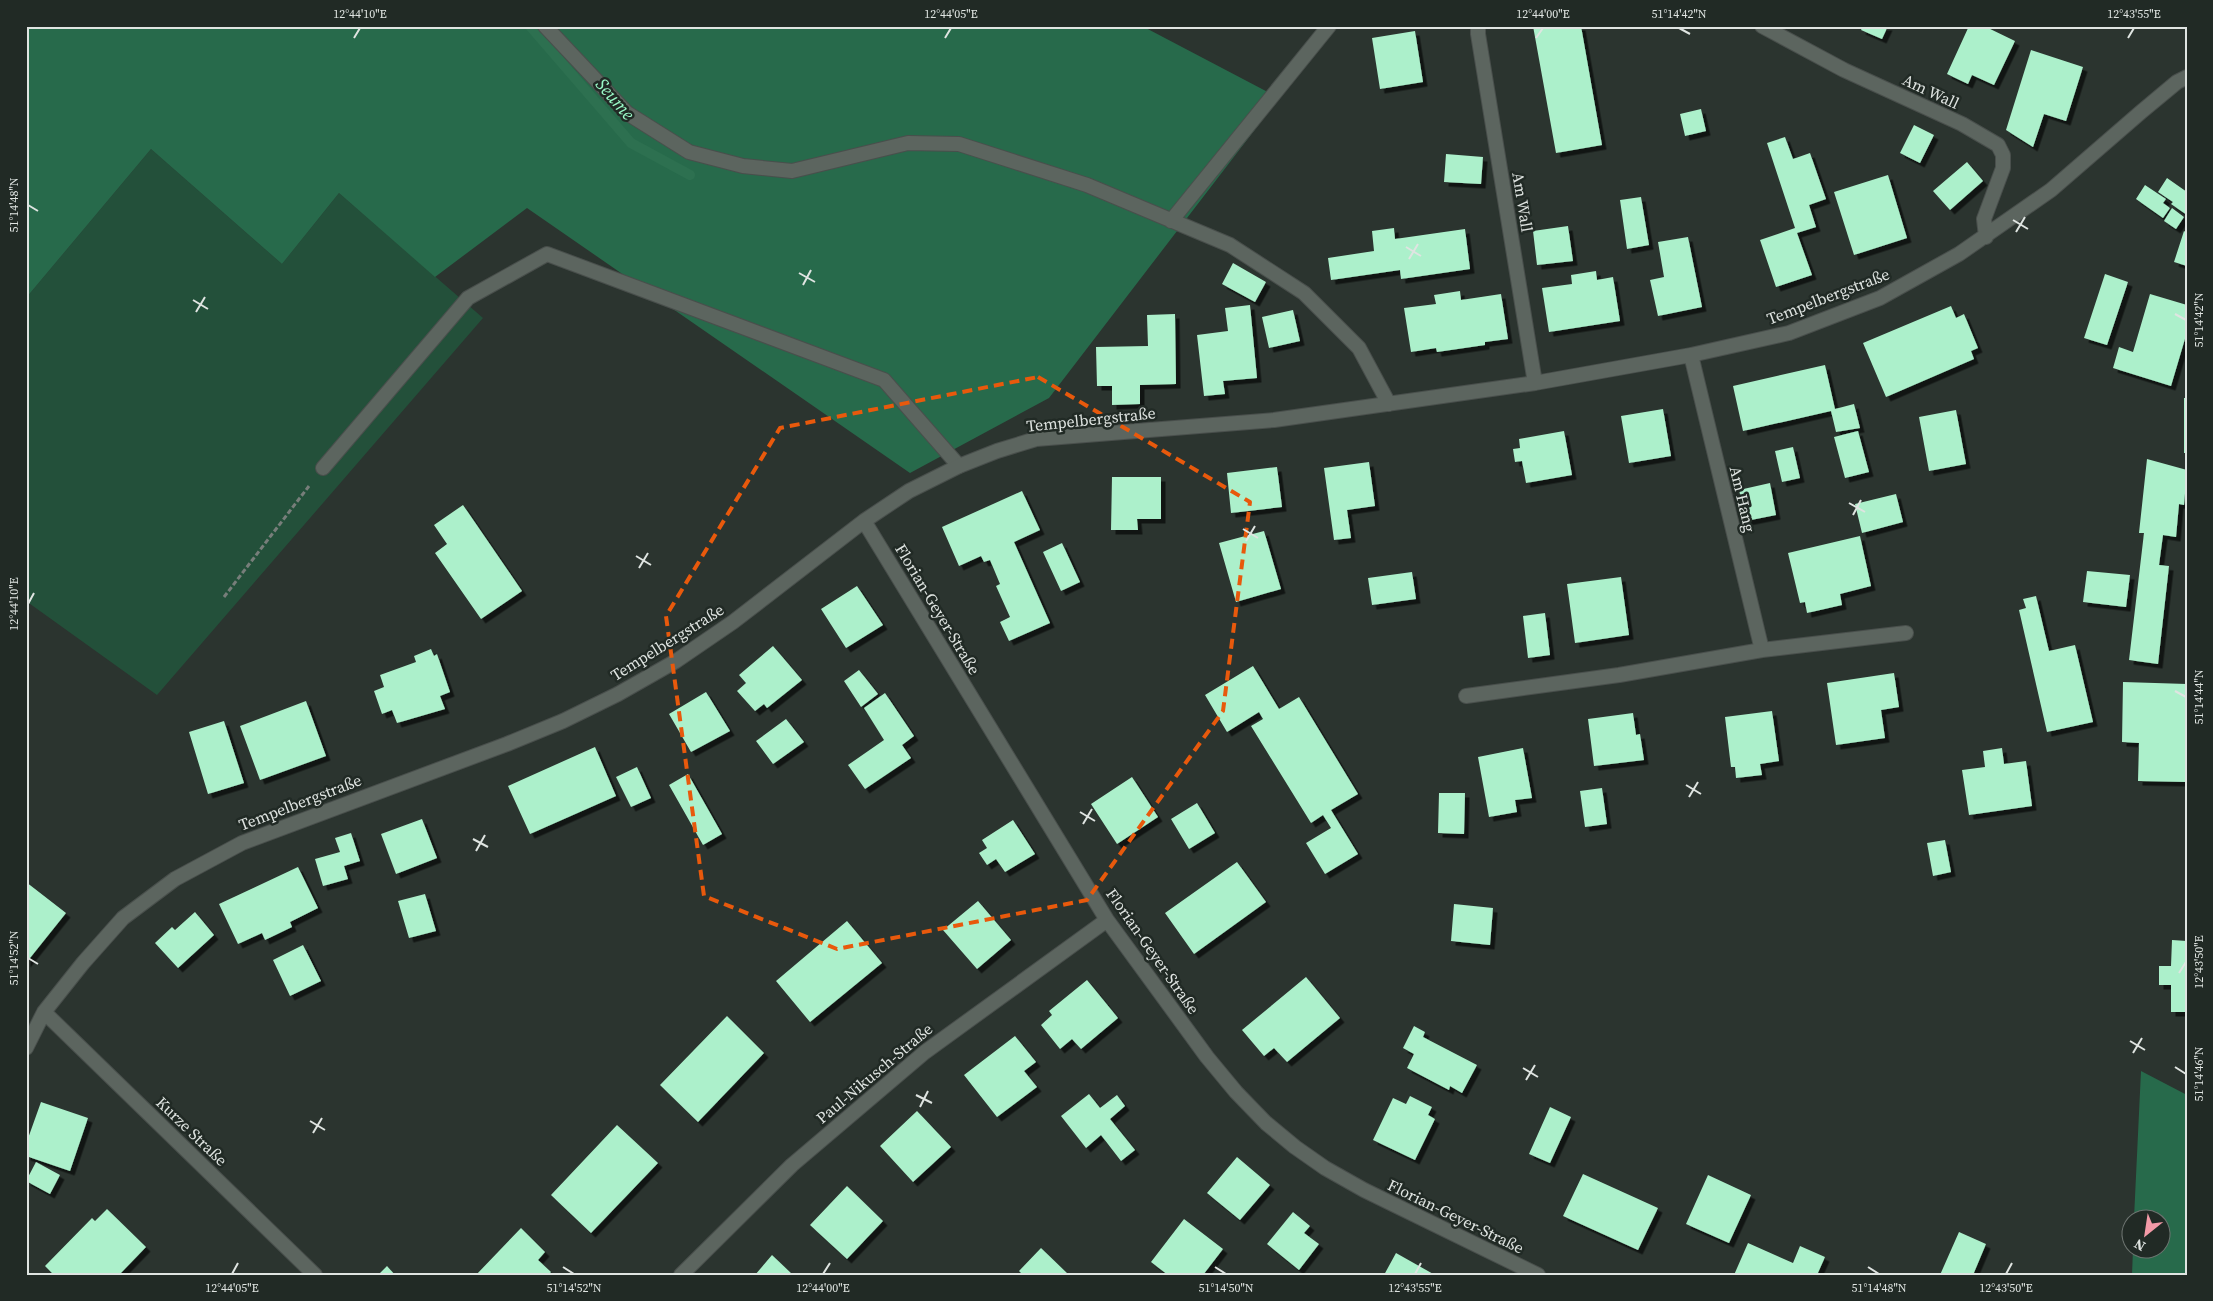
<svg xmlns="http://www.w3.org/2000/svg" width="2213" height="1301" font-family="'Source Serif 4',serif">
<style>
.green{fill:#23503a}
.forest{fill:#276a4b}
.lines{fill:none;stroke-linecap:round;stroke-linejoin:round}
.stream{stroke:#2d7050;stroke-width:10}
.building{fill:#acf0cb;filter:url(#shadow)}
.service-casing{stroke:#494f4c;stroke-width:16}
.minor-casing{stroke:#494f4c;stroke-width:16}
.path{stroke:#777e7a;stroke-width:3;stroke-dasharray:5 2.5;stroke-linecap:butt}
.service{stroke:#5c655f;stroke-width:14}
.minor{stroke:#5c655f;stroke-width:14}
.marked{fill:none;stroke:#e8590c;stroke-width:4;stroke-dasharray:10 6;stroke-linejoin:round}
.ticks{fill:none;stroke:#dfe4e1;stroke-width:2}
.labels{text-anchor:middle;stroke-width:5;stroke-linejoin:round;paint-order:stroke}
.street-label{font-size:16px;fill:#dfe4e1;stroke:#212a25}
.water-label{font-size:18px;font-style:italic;fill:#99f9c7;stroke:#212a25}
.neatline{fill:none;stroke:#dfe4e1;stroke-width:2}
.ticks-label{font-size:12px;text-anchor:middle;fill:#dfe4e1}
</style>
<defs>
<filter id="shadow"><feDropShadow dx="4.5" dy="4.5" stdDeviation="0" flood-color="#0009"/></filter>
</defs>
<rect width="100%" height="100%" fill="#2b342f"/>
<!-- green -->
<path class="green" d="M151 149 282 264 339 193 483 318 157 695 26 601V298Z"/>
<!-- forest -->
<path class="forest" d="M26 26H1142L1279 98 1049 398 910 473 527 208 435 277 339 193 282 264 151 149 26 298Z
M2141 1071 2187 1095V1275H2132L2133 1249 2160 1248V1218H2134Z"/>
<g class="lines">
<!-- stream -->
<path class="stream" d="M530 26 631 143 690 175"/>
</g>
<!-- building -->
<path class="building" d="M1533 26H1581L1602 145 1556 153Z
M1863 26H1888L1882 39 1861 30Z
M1969 26H1984L2015 41 1994 85 1972 75 1968 84 1947 74Z
M1415 31 1423 82 1380 89 1372 38Z
M2031 50 2083 67 2066 121 2044 114 2033 147 2006 130Z
M1701 109 1706 131 1685 136 1680 114Z
M1914 125 1934 135 1920 163 1900 153Z
M1785 137 1793 159 1810 153 1826 199 1809 205 1816 227 1797 233 1812 275 1776 287 1760 240 1795 228 1767 143Z
M1446 154 1483 157 1481 184 1444 182Z
M1967 162 1983 181 1950 210 1933 191Z
M1888 175 1907 238 1854 255 1834 192Z
M2167 178 2187 192V215L2171 204 2173 202 2158 192Z
M2145 185 2166 199 2163 203 2170 208 2163 218 2136 199Z
M1641 197 1649 245 1627 249 1620 200Z
M2172 208 2184 217 2176 229 2164 221Z
M1568 226 1573 261 1537 265 1533 231Z
M1394 228 1395 239 1465 229 1470 269 1401 279 1400 270 1331 280 1328 258 1374 251 1372 231Z
M2184 231 2187 233V266L2174 262Z
M1688 237 1702 307 1658 316 1650 280 1664 277 1658 242Z
M1233 263 1266 282 1255 302 1222 284Z
M1596 271 1597 280 1613 277 1620 321 1549 332 1542 288 1572 284 1571 275Z
M2105 274 2128 282 2107 345 2084 338Z
M1460 291 1461 300 1501 294 1508 339 1485 342V345L1437 352 1436 348 1411 352 1404 308 1436 304 1434 295Z
M2150 294 2187 305V332L2171 386 2113 368 2119 347 2133 352Z
M1250 305 1257 378 1223 381 1225 394 1204 396 1197 335 1228 331 1225 308Z
M1951 306 1956 318 1964 314 1978 348 1971 351 1974 359 1886 397 1863 343Z
M1293 310 1300 341 1269 348 1262 317Z
M1175 314 1176 384 1140 385V404L1112 405V386H1097L1096 347 1148 346 1147 315Z
M1825 365 1835 409 1854 404 1860 428 1836 432 1831 411 1743 431 1733 386Z
M2184 398H2187V453H2184Z
M1663 409 1671 456 1629 463 1621 416Z
M1956 410 1966 464 1929 471 1919 417Z
M1564 431 1572 475 1526 483 1522 461 1515 462 1513 449 1520 448 1519 439Z
M1858 431 1869 472 1845 478 1834 437Z
M1793 447 1800 478 1782 482 1775 451Z
M2147 459 2187 470 2184 505 2179 504 2176 537 2163 535 2159 565 2169 566 2158 664 2129 660 2144 533H2139Z
M1369 462 1375 506 1347 510 1351 538 1334 540 1324 468Z
M1277 467 1282 507 1231 513 1227 473Z
M1112 477H1161V519H1137L1138 530H1111Z
M1770 483 1776 515 1746 521 1739 490Z
M1022 491 1040 530 1014 542 1050 623 1009 641 1000 622 1010 617 996 586 1000 584 990 560 984 562 981 556 959 566 942 527Z
M1896 494 1903 522 1862 533 1855 504Z
M463 505 522 591 481 619 435 553 447 544 434 525Z
M1264 531 1281 589 1236 602 1219 543Z
M1860 536 1871 586 1840 594 1842 605 1807 613 1805 602 1800 603 1788 553Z
M1062 543 1080 582 1061 591 1043 552Z
M2087 571 2130 575 2126 607 2083 602Z
M1412 572 1416 599 1372 605 1368 578Z
M1621 577 1629 635 1575 643 1567 584Z
M857 586 883 625 846 648 821 609Z
M2036 596 2049 651 2075 645 2093 722 2047 732 2019 610 2026 608 2023 599Z
M1545 613 1550 655 1528 658 1523 616Z
M773 646 802 680 767 708 764 704 755 711 737 691 746 683 739 675Z
M431 649 434 656 437 654 450 692 440 696 445 709 397 723 392 710 382 714 374 691 384 687 380 675 416 662 414 656Z
M1253 666 1279 709 1299 697 1358 794 1331 810 1358 854 1325 874 1306 843 1331 828 1323 815 1311 823 1251 726 1263 719 1259 712 1227 732 1205 695Z
M859 670 878 694 861 707 844 681Z
M1894 673 1899 707 1881 710 1885 738 1836 745 1827 683Z
M2123 682 2187 684V782L2138 781 2139 743 2122 742Z
M706 692 730 731 691 752 669 714Z
M885 693 914 736 902 745 911 758 865 789 848 765 884 740 864 708Z
M306 701 326 756 260 780 240 726Z
M1772 711 1779 761 1760 764 1762 775 1736 778 1735 767H1731L1725 717Z
M1633 713 1636 735 1640 734 1644 760 1594 766 1588 719Z
M786 719 804 742 773 764 756 741Z
M224 721 244 783 208 794 189 732Z
M595 747 616 796 530 834 508 786Z
M1523 748 1532 798 1515 800 1517 812 1489 817 1478 757Z
M2002 748 2004 764 2026 761 2032 806 1969 815 1962 770 1985 767 1983 751Z
M637 767 651 798 631 807 616 777Z
M688 774 722 834 703 845 669 785Z
M1132 777 1158 817 1117 844 1091 804Z
M1602 788 1607 824 1585 827 1580 791Z
M1439 793H1465L1464 834 1438 833Z
M1197 803 1215 833 1189 849 1171 819Z
M422 819 437 858 396 874 381 834Z
M1013 820 1035 854 1005 872 996 859 987 865 979 853 987 848 982 840Z
M351 833 360 861 344 866 348 879 323 886 315 859 340 852 335 838Z
M1945 840 1951 872 1933 876 1927 843Z
M1237 862 1266 902 1194 954 1165 913Z
M298 867 318 908 290 922 292 927 265 940 262 933 238 944 219 904Z
M26 882 66 913 26 963Z
M425 894 436 931 409 938 398 901Z
M978 901 1011 940 977 969 943 930Z
M1454 904 1493 908 1490 945 1451 941Z
M195 912 214 935 178 968 155 943 172 927 175 930Z
M847 921 882 963 810 1022 776 981Z
M2172 940 2187 941V1012H2171V985H2159V966H2171Z
M303 945 321 981 290 996 273 960Z
M1306 977 1340 1018 1287 1062 1274 1048 1264 1056 1242 1030Z
M1087 980 1118 1018 1081 1049 1072 1039 1060 1049 1041 1025 1052 1015 1049 1011Z
M727 1016 764 1053 698 1122 660 1085Z
M1414 1026 1425 1032 1423 1037 1477 1065 1462 1093 1450 1086 1449 1090 1407 1068 1414 1054 1403 1048Z
M1015 1036 1036 1062 1024 1071 1037 1087 997 1117 964 1075Z
M1089 1094 1100 1108 1117 1095 1125 1106 1110 1119 1135 1150 1121 1161 1101 1135 1086 1148 1061 1116Z
M1410 1096 1432 1107 1428 1115 1435 1119 1415 1160 1373 1140 1393 1098 1406 1104Z
M41 1102 88 1118 70 1171 26 1156V1144Z
M1550 1107 1571 1117 1550 1163 1529 1154Z
M917 1111 951 1147 913 1182 880 1146Z
M617 1125 658 1163 591 1233 551 1195Z
M1237 1157 1270 1185 1240 1220 1207 1193Z
M36 1162 60 1175 50 1194 26 1181Z
M1583 1174 1658 1208 1638 1250 1563 1216Z
M1708 1175 1751 1195 1729 1243 1686 1224Z
M847 1186 883 1221 847 1259 810 1225Z
M107 1209 146 1247 119 1275H54L45 1266 92 1218 95 1221Z
M1293 1212 1310 1226 1304 1233 1319 1244 1299 1270 1267 1244Z
M1184 1219 1223 1249 1203 1275H1168L1151 1262Z
M521 1228 545 1252 538 1260 551 1272 548 1275H476Z
M1959 1232 1986 1244 1973 1275H1940Z
M1748 1243 1793 1263 1800 1246 1825 1257 1817 1275H1734Z
M1041 1248 1069 1275H1023L1019 1271Z
M1396 1253 1435 1275H1384Z
M772 1255 793 1275H755Z
M387 1266 395 1275H378Z"/>
<g class="lines">
<!-- service casing -->
<g class="service-casing">
<path id="service" d="M323 468 468 298 547 254 884 380 959 466"/>
</g>
<!-- minor casing -->
<g class="minor-casing">
<path id="minor" d="M545 26 627 113 689 152 743 166 792 171 908 143 959 144 1087 185 1230 245 1304 293 1359 348 1389 404
M1478 26V34L1535 383
M1762 26 1844 70 1962 124 1998 145 2003 155V168L1984 219 1986 237
M1171 221 1329 26
M1691 355 1762 650
M864 521 1107 920 1207 1057 1236 1092 1266 1123 1295 1147 1325 1168 1364 1190 1538 1275
M1466 696 1619 675 1762 650 1906 633
M44 1012 315 1275
M26 1048 44 1012 83 963 123 918 175 879 242 843 507 744 563 721 618 694 676 661 733 622 864 521 909 491 959 466 997 451 1036 439 1274 420 1535 383 1691 355 1789 333 1880 298 1959 254 2051 190 2141 112 2177 82 2187 77
M681 1275 792 1165 925 1052 1107 920"/>
</g>
<!-- path -->
<path class="path" d="M224 597 309 486"/>
<!-- service -->
<use href="#service" class="service"/>
<!-- minor -->
<use href="#minor" class="minor"/>
</g>
<!-- marked area -->
<path class="marked" d="M1038 377 1250 502 1223 711 1087 900 837 949 704 896 666 616 780 428Z"/>
<!-- ticks -->
<path class="ticks" d="M1679 28 1690 34M354 38 360 28M945 38 951 28M1536 38 1543 28M2128 38 2134 28M28 205 38 211M2013 220 2028 229M2016 232 2025 217M1406 247 1421 256M1409 259 1418 244M799 273 815 282M803 285 811 270M193 300 208 309M196 312 205 297M2175 314 2186 320M1849 503 1865 512M1853 515 1861 500M1243 529 1258 538M1246 541 1255 526M636 556 651 565M639 568 648 553M28 604 34 593M2175 691 2186 697M1686 785 1701 794M1689 797 1698 782M1080 812 1095 821M1083 824 1092 809M473 839 488 847M476 851 485 835M28 958 38 964M2179 973 2186 962M2130 1041 2145 1050M2133 1053 2142 1038M2175 1067 2186 1074M1523 1068 1538 1077M1526 1080 1535 1065M916 1095 932 1103M920 1107 928 1091M310 1121 325 1130M313 1133 322 1118M563 1267 574 1274M1215 1267 1226 1274M1868 1267 1879 1274M232 1274 238 1263M823 1274 830 1263M1415 1274 1421 1263M2006 1274 2012 1263"/>
<g class="labels">
<!-- street labels -->
<g class="street-label">
<text transform="translate(1931 91) rotate(25)" y="6">Am Wall</text>
<text transform="translate(1523 202) rotate(81)" y="6">Am Wall</text>
<text transform="translate(1828 296) rotate(-21)" y="6">Tempelbergstraße</text>
<text transform="translate(1091 419) rotate(-6)" y="6">Tempelbergstraße</text>
<text transform="translate(1743 499) rotate(77)" y="6">Am Hang</text>
<text transform="translate(938 609) rotate(59)" y="6">Florian-Geyer-Straße</text>
<text transform="translate(667 642) rotate(-32)" y="6">Tempelbergstraße</text>
<text transform="translate(300 802) rotate(-21)" y="6">Tempelbergstraße</text>
<text transform="translate(1153 951) rotate(55)" y="6">Florian-Geyer-Straße</text>
<text transform="translate(874 1073) rotate(-40)" y="6">Paul-Nikusch-Straße</text>
<text transform="translate(192 1131) rotate(44)" y="6">Kurze Straße</text>
<text transform="translate(1456 1216) rotate(26)" y="6">Florian-Geyer-Straße</text>
</g>
<!-- water labels -->
<g class="water-label">
<text transform="translate(615 99) rotate(49)" y="6">Seume</text>
</g>
</g>
<!-- border -->
<rect width="2213" height="1301" fill="none" stroke="#212a25" stroke-width="55"/>
<!-- north arrow -->
<g transform="translate(2146 1234) rotate(210)"><circle r="24" fill="#212a25" stroke="#6d7470"/>
<path d="M0-4L9 19L0 12L-9 19Z" fill="#f39aa7"/>
<text y="-8" font-size="14" font-weight="bold" text-anchor="middle" fill="#dfe4e1">N</text>
</g>
<rect x="28" y="28" width="2158" height="1246" class="neatline"/>
<g class="ticks-label">
<text x="360" y="18">12°44'10"E</text>
<text x="951" y="18">12°44'05"E</text>
<text x="1543" y="18">12°44'00"E</text>
<text x="1679" y="18">51°14'42"N</text>
<text x="2134" y="18">12°43'55"E</text>
<text transform="translate(14 205) rotate(-90)" y="4">51°14'48"N</text>
<text transform="translate(2199 320) rotate(-90)" y="4">51°14'42"N</text>
<text transform="translate(14 604) rotate(-90)" y="4">12°44'10"E</text>
<text transform="translate(2199 697) rotate(-90)" y="4">51°14'44"N</text>
<text transform="translate(14 958) rotate(-90)" y="4">51°14'52"N</text>
<text transform="translate(2199 962) rotate(-90)" y="4">12°43'50"E</text>
<text transform="translate(2199 1074) rotate(-90)" y="4">51°14'46"N</text>
<text x="232" y="1292">12°44'05"E</text>
<text x="574" y="1292">51°14'52"N</text>
<text x="823" y="1292">12°44'00"E</text>
<text x="1226" y="1292">51°14'50"N</text>
<text x="1415" y="1292">12°43'55"E</text>
<text x="1879" y="1292">51°14'48"N</text>
<text x="2006" y="1292">12°43'50"E</text>
</g>
</svg>
